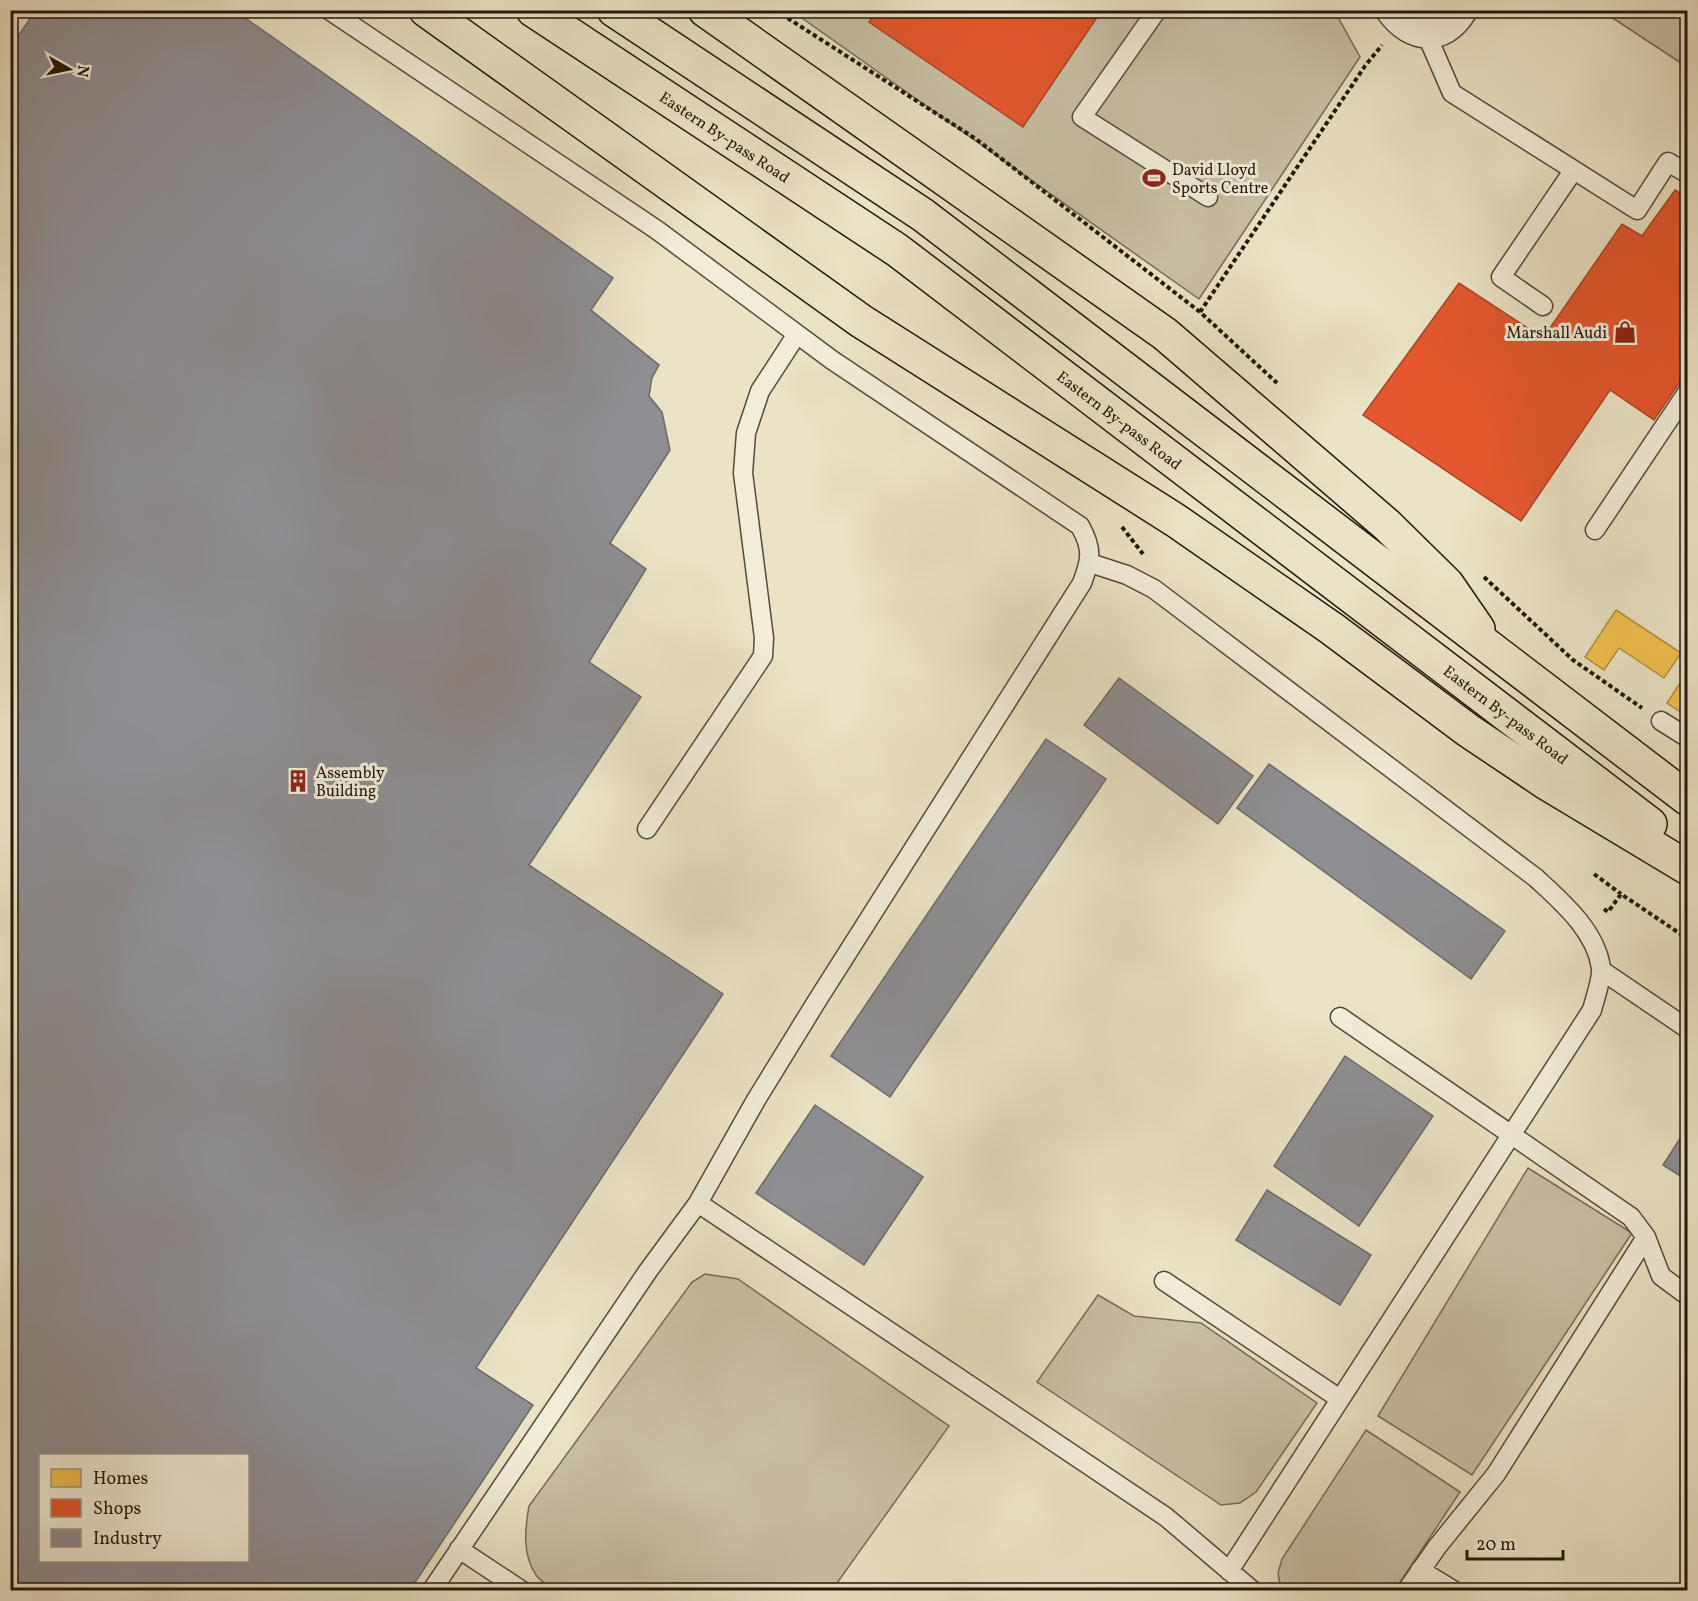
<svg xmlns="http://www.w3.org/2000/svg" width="1698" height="1601" font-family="Vollkorn,serif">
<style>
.green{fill:#c9c0a6;stroke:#766b59;stroke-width:1.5}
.homes{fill:#f2c14e;stroke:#b48e3a;stroke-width:1.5}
.shops{fill:#e4572e;stroke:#aa4424;stroke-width:1.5}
.industry{fill:#8d8d92;stroke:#6d696a;stroke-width:1.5;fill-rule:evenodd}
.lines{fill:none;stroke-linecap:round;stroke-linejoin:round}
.lane-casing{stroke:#55493a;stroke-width:21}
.street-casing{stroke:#55493a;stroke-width:36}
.highway-casing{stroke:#23160c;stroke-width:36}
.path{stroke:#23160c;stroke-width:4;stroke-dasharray:4.5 3;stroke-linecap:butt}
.lane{stroke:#f2edd9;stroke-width:18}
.street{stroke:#f2edd9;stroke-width:33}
.highway{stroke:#ebe3c5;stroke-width:33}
.labels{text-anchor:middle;stroke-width:6;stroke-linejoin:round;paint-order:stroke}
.street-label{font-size:16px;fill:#23160c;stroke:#f2edd9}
.poi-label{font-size:16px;fill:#23160c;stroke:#f2edd9;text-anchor:start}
</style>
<rect width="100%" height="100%" fill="#ebe3c5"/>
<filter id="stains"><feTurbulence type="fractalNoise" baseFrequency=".00333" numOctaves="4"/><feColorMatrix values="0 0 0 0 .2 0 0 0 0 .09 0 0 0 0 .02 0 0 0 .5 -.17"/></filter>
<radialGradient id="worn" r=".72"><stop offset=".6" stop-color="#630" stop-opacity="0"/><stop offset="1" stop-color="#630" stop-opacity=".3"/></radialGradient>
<!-- green -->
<path class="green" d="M792 11H1339L1338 17 1360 57 1199 299Z
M1602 11H1687V67Z
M1528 1168 1632 1233 1472 1475 1378 1416Z
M705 1274 738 1279 949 1426 832 1590H554C549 1586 540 1581 536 1575 522 1554 525 1529 529 1506L692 1282Z
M1098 1295 1134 1316 1201 1323 1317 1403 1256 1492 1240 1503 1221 1505 1037 1382Z
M1366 1430 1460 1492 1395 1590H1281L1278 1573 1282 1559Z"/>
<!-- homes -->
<path class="homes" d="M1616 610 1681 653 1664 678 1619 648 1604 670 1585 657Z
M1688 671V717L1667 703Z"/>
<!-- shops -->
<path class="shops" d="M877 10H1102L1023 127 869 22Z
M1675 190 1688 198V370L1654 420 1610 390 1521 521 1363 415 1459 283 1543 338 1622 224 1642 236Z"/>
<!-- industry -->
<path class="industry" d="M36 10H42L52 17 56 10H234L613 278 591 310 659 365 652 378 649 396 662 412 670 450 610 543 646 569 589 662 641 697 529 865 723 994 476 1368 533 1405 410 1590H10V48ZM40 1456H248V1560H40Z
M1119 678 1253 776 1218 824 1084 725Z
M1046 739 1106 779 890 1097 831 1056Z
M1269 764 1505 931 1471 979 1237 808Z
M1345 1056 1433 1116 1359 1226 1274 1166Z
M815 1105 923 1177 864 1265 756 1193Z
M1688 1126V1181L1663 1165Z
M1267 1190 1371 1255 1340 1305 1236 1240Z"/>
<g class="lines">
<!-- lane casing -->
<g class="lane-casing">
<path id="lane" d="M329 10 657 230 832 360 1080 526C1093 549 1091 559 1082 583L815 1004 756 1100 698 1203 648 1271 432 1590
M1157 10 1082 117 1208 197
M1425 31 1452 93 1637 210 1668 162 1688 174
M1543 306 1501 277 1573 171
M1595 530 1688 391
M1090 563 1127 575 1154 589 1536 878C1562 902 1596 931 1601 968 1602 980 1595 998 1592 1010L1229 1571
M1661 721 1688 738
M647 829 763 656 764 638 743 473 746 433 760 391 797 334
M1601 970 1688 1029
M1340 1017 1631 1217 1646 1237 1496 1474 1437 1547 1407 1590
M698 1203 1166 1517 1252 1590
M1646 1237 1661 1276 1688 1296
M1164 1281 1340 1399
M459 1549 521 1590
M1420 1570 1453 1590"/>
</g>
<!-- street casing -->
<g class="street-casing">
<path id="street" d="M1393 10C1412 36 1442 40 1460 10"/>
</g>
<!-- highway casing -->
<g class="highway-casing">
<g id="highway">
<path d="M426 10 861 321 1175 520 1331 628 1469 731 1545 782 1688 868"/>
<path id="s1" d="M533 10 897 250 1650 824"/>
<path d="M614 10 923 215 1688 799"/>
<path d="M705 10 1165 334 1387 525 1447 584 1478 629"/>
</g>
</g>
<!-- path -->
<path class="path" d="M775 10 976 139 1200 312 1277 383
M1200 312 1365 66 1382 45
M1122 527 1143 554
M1484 577 1573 660 1642 708
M1594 874 1621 894
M1604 909 1608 912 1621 894 1688 939"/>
<!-- lane -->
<use href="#lane" class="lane"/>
<!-- street -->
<use href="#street" class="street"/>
<!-- highway -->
<use href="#highway" class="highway"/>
</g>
<!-- icons -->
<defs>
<g id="stadium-bare" transform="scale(1.8)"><path d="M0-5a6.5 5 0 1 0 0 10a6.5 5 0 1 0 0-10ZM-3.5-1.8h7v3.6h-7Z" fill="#8f2418" stroke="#f2edd9" stroke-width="2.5" paint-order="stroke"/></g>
<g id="shop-bare" transform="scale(1.8)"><path d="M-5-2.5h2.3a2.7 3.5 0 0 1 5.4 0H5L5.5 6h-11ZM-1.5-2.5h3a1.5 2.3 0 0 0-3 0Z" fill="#8f2418" stroke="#f2edd9" stroke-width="2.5" paint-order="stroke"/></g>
<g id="building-bare" transform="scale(1.8)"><path d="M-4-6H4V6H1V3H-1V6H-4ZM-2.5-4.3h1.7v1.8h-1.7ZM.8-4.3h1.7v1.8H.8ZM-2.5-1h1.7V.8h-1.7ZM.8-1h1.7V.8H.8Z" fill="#8f2418" stroke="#f2edd9" stroke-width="2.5" paint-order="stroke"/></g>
</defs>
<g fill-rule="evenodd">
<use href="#stadium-bare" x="1154" y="178"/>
<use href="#shop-bare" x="1625" y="332"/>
<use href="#building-bare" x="298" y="781"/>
</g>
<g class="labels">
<!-- street labels -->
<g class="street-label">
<text dy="6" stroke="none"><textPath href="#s1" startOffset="230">Eastern By-pass Road</textPath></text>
<text dy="6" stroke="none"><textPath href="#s1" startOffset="716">Eastern By-pass Road</textPath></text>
<text dy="6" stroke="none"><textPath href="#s1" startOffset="1202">Eastern By-pass Road</textPath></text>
</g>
<!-- poi labels -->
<g class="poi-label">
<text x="1172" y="175">David Lloyd<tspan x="1172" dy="18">Sports Centre</tspan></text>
<text x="1607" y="338" text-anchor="end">Marshall Audi</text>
<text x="316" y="778">Assembly<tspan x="316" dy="18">Building</tspan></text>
</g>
</g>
<!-- margin -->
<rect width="1698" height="1601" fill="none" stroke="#ebe3c5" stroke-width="36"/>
<rect x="12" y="12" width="1674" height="1577" fill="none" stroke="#23160c" stroke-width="3"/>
<rect x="18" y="18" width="1662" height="1565" fill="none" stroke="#23160c" stroke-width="1.5"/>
<!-- legend -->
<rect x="39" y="1454" width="210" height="108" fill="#f2edd9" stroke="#9f9787" stroke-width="1.5"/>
<rect x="51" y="1469" width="30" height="18" fill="#f2c14e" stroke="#9f9787" stroke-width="1.5"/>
<text x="93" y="1484" font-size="18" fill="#23160c">Homes</text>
<rect x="51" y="1499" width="30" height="18" fill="#e4572e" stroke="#9f9787" stroke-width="1.5"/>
<text x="93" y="1514" font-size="18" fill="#23160c">Shops</text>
<rect x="51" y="1529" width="30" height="18" fill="#8d8d92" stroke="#9f9787" stroke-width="1.5"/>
<text x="93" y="1544" font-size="18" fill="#23160c">Industry</text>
<!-- north arrow -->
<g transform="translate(69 69) rotate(99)" stroke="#f2edd9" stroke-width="4.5" paint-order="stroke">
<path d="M0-4.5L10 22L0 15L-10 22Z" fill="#23160c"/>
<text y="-9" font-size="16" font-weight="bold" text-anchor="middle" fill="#23160c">N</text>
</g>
<!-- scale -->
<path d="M1467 1550v9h96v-9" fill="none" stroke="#23160c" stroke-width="3"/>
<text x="1476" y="1550" font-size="18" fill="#23160c" stroke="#f2edd9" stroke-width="4.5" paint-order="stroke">20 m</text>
<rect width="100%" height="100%" filter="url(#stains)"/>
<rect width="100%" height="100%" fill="url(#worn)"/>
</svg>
